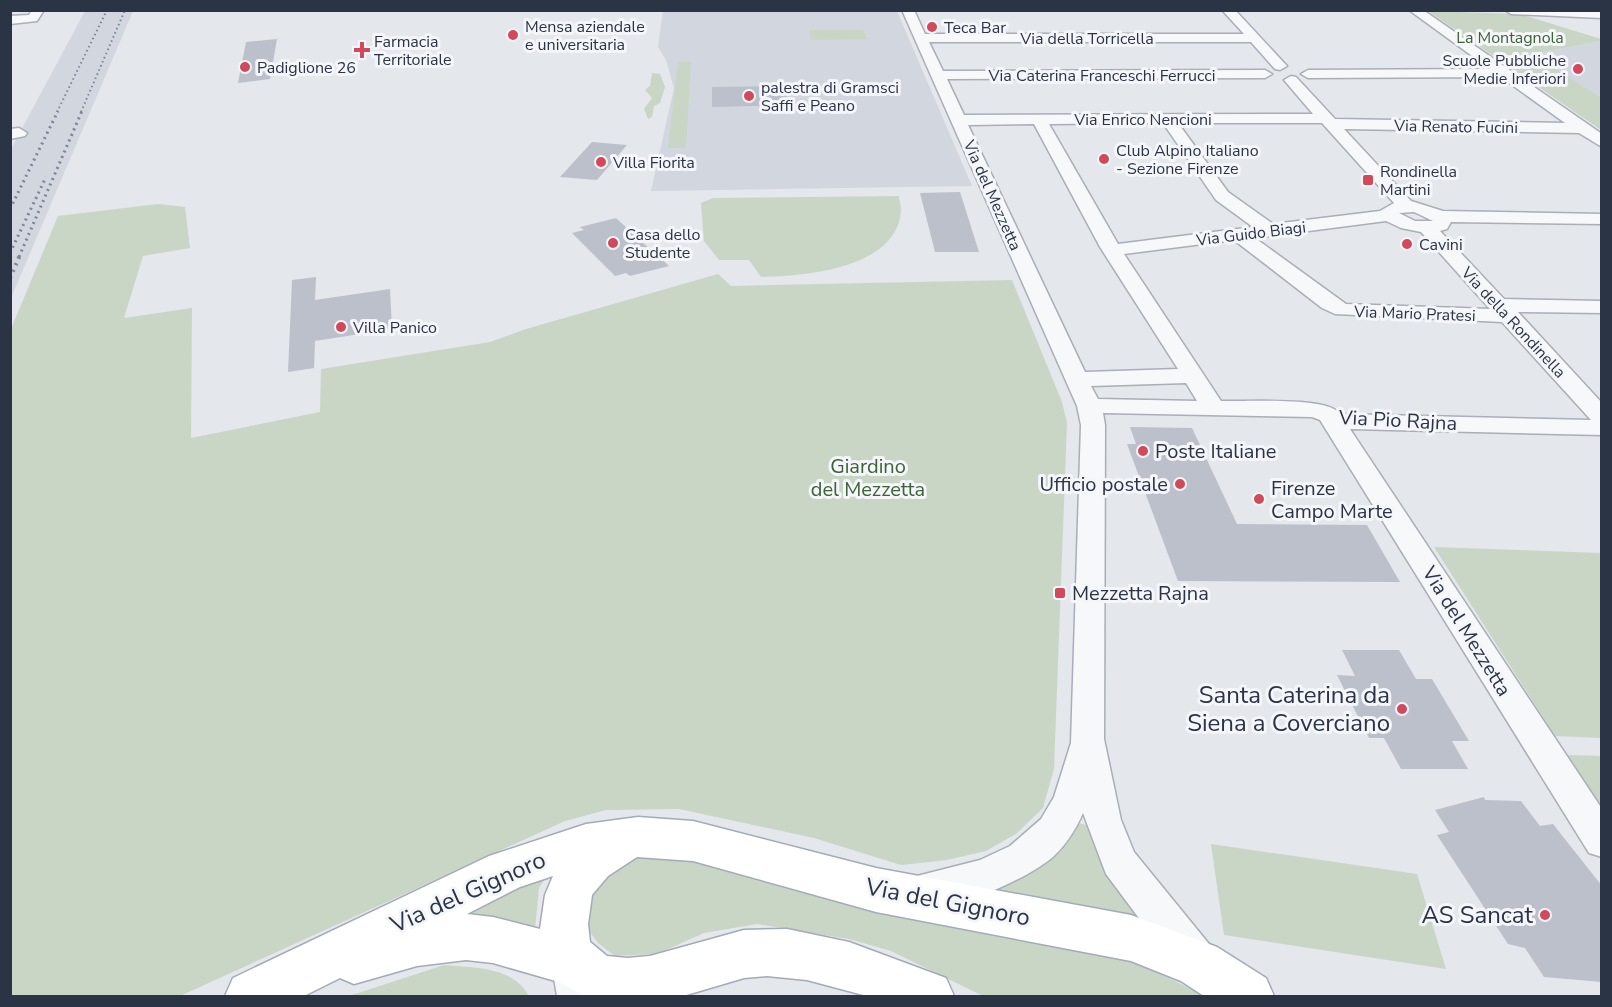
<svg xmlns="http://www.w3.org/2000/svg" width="1612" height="1007" font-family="'Nunito Sans',sans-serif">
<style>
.built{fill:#d2d6de}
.green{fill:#c9d6c5}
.building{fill:#bbc0ca}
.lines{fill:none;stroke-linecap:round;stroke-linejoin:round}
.minor-casing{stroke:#a9aeb7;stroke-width:3}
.major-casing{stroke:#a3abb8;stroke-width:3}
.minor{fill:#f7f8fa;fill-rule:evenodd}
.major{fill:#fff;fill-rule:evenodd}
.rail-far2{stroke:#7d8696;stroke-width:2;stroke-dasharray:1.5 3;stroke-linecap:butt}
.rail-far1{stroke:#7d8696;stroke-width:3;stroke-dasharray:2 4;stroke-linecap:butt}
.rail{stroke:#7d8696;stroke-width:4;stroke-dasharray:2 5;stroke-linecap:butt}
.poi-dot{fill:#d1495b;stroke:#f4f6f9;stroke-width:2}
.labels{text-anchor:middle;stroke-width:6;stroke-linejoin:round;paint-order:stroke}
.far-poi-label{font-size:16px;fill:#2b3445;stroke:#f4f6f9;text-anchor:start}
.far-park-label{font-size:16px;fill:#3f6138;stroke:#f4f6f9}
.far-street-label{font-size:16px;fill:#2b3445;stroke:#f4f6f9}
.street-label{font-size:20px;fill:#2b3445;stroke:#f4f6f9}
.poi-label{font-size:20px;fill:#2b3445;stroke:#f4f6f9;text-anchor:start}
.park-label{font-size:20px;fill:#3f6138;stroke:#f4f6f9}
.near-poi-label{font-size:24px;fill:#2b3445;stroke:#f4f6f9;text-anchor:end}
.near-street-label{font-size:24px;fill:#2b3445;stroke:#f4f6f9}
</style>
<rect width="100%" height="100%" fill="#e4e7ec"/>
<!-- built -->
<path class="built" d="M663 10 897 11 972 186 651 191 674 88 666 60 658 47Z
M85 11H133L11 298V149Z
M1601 41V97L1530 54Z"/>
<!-- green -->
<path class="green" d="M1428 11 1520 14 1601 39V41L1531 54 1601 97V130Z
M809 30H863L867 39 811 40Z
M678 62H691L686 148H668Z
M652 73 660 74 665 87 660 103 654 106 652 117 648 119 644 109 652 98 645 90 650 86Z
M899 196C899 200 901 205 901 209 899 269 804 276 761 277L749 260H719L704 241 701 203 713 198Z
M158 204 185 207 190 248 143 256 124 318 192 308 191 438 320 412 321 369 490 342 526 329 718 274 731 286 1012 280 1062 402 1067 423 1054 769 1043 808 1016 834 986 851 947 860 901 865 814 838 679 809 606 810 565 821 180 996H11V329L58 216Z
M1434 547 1601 553V738L1555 736Z
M1568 755 1601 756V810Z
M1079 823 1090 826 1157 926 977 895 1031 870 1061 850Z
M1211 844 1417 874 1446 969 1224 935Z
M649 855 688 858 943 926 1044 937 1111 955 1154 971 1206 996H983L891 951 849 939 757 924 704 933 657 954 615 956 598 943 587 928 589 889 620 859Z
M552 868 539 888 535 929 432 919Z
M444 965C475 968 512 966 529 996H349Z"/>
<!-- building -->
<path class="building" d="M277 39 270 79 238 83 246 42Z
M785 86 788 105 712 107V87Z
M592 142 627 145 597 180 560 177Z
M960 192 979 252H935L920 193Z
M616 218 631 232 669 266 630 276 626 273 615 276 572 233 584 230 580 227Z
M316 277 315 300 390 289 392 329 315 341 314 368 288 372 292 280Z
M1130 427 1192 428 1237 524 1367 525 1400 582 1178 581 1127 444H1136Z
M1342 650H1399L1416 679H1432L1469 741H1452L1468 769H1401L1384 738H1369L1337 675 1355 676Z
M1484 797 1485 800 1521 801 1540 826 1553 824 1602 886V982L1544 977 1525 948 1508 944 1437 835 1449 832 1435 810Z"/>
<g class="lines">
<!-- minor casing -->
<g class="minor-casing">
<path id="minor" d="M32 10H44L37 21 10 24V16L29 15Z
M902 10H914L925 34H1244L1222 10H1235L1287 66 1280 70 1275 69 1251 42H929L943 71 1265 70 1272 74 1265 78 947 79 964 115 1313 114 1284 80 1291 76 1296 77 1335 119 1565 123 1501 77 1308 78 1301 74 1308 70 1490 69 1409 10H1423L1602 134V147L1579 133 1344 129 1411 201 1443 211 1602 214V224L1451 222 1447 229 1440 231 1504 299 1602 301V313L1518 312 1602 403V435L1350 429 1602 809V857L1589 853 1320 420 1312 417 1103 413 1105 425 1104 739 1121 820 1134 852 1209 944 1215 958 1209 972 1194 978 1179 972 1106 874 1083 813C1076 829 1067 843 1055 855 1032 877 954 912 922 907 918 907 913 904 909 902L904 890 909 878 980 860 1010 846 1041 819 1054 797 1071 743 1081 425 1077 406ZM1163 123 1216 200 1253 227 1118 244 1049 124ZM1178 123H1322L1394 203 1380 211 1273 224 1228 192ZM1034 124 1100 247 1178 369 1085 372 968 125ZM1414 212 1433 221H1415L1399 213ZM1386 221 1401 228 1421 232 1490 309 1346 304 1255 238ZM1234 240 1322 308 1335 314 1502 322 1591 420 1340 414C1328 396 1244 402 1221 401L1124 254ZM1186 383 1197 401 1098 399 1091 386Z
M1505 10H1602V18L1511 14Z
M19 128 27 133 25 136 10 139V129Z
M572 940 587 946 593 960 599 996H557L551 960 557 946Z"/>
</g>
<!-- major casing -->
<g class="major-casing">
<path id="major" d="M638 817 693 821 876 868 1131 915 1217 947 1266 978 1274 996H1204L1181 981 1131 961 876 912 693 861 637 857 608 876 592 895 588 924 590 942 607 956 627 958 650 956 744 930 787 929 849 942 946 978 954 996H867L807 980 767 976 744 978 683 996H584L559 982 493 963 466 960 417 966 354 984 340 978 304 996H225L233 978 489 856 586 824ZM553 876 545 895 540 929 493 917 467 914 520 887Z"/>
</g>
<!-- minor -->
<use href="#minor" class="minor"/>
<!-- major -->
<use href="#major" class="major"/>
<!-- rail-far2 -->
<path class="rail-far2" d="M57 112 107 10
M81 112 125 10"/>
<!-- rail-far1 -->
<path class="rail-far1" d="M10 209 58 111
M10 253 46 177
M19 257 82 111"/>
<!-- rail -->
<path class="rail" d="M10 278 20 255"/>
</g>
<!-- markers -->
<g class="poi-dot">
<circle cx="932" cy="27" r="6"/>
<circle cx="513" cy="35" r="6"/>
<path d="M359 41h6v6h6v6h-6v6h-6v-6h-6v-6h6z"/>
<circle cx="245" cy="67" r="6"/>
<circle cx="1578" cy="69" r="6"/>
<circle cx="749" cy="96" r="6"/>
<circle cx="1104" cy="159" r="6"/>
<circle cx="601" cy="162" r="6"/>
<rect x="1362" y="174" width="12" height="12" rx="3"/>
<circle cx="613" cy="243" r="6"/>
<circle cx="1407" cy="244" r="6"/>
<circle cx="341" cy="327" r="6"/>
<circle cx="1143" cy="451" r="6"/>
<circle cx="1180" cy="484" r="6"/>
<circle cx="1259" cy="499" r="6"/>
<rect x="1054" y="587" width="12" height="12" rx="3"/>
<circle cx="1402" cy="709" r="6"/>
<circle cx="1545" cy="915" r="6"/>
</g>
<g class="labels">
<!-- far-poi labels -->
<g class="far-poi-label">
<text x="525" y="32">Mensa aziendale<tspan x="525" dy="18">e universitaria</tspan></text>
<text x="944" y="33">Teca Bar</text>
<text x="374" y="47">Farmacia<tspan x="374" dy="18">Territoriale</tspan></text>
<text x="1566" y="66" text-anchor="end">Scuole Pubbliche<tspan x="1566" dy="18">Medie Inferiori</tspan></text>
<text x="257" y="73">Padiglione 26</text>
<text x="761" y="93">palestra di Gramsci<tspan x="761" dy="18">Saffi e Peano</tspan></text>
<text x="1116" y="156">Club Alpino Italiano<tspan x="1116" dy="18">- Sezione Firenze</tspan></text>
<text x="613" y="168">Villa Fiorita</text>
<text x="1380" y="177">Rondinella<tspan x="1380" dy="18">Martini</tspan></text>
<text x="625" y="240">Casa dello<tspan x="625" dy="18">Studente</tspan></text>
<text x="1419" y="250">Cavini</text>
<text x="353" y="333">Villa Panico</text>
</g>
<!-- far-park labels -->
<g class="far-park-label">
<text x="1510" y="43">La Montagnola</text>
</g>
<!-- far-street labels -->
<g class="far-street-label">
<text x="1087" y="44">Via della Torricella</text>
<text x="1102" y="81">Via Caterina Franceschi Ferrucci</text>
<text x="1143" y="125">Via Enrico Nencioni</text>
<text transform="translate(1456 126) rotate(1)" y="6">Via Renato Fucini</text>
<text transform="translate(993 195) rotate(66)" y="6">Via del Mezzetta</text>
<text transform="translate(1251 233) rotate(-7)" y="6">Via Guido Biagi</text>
<text transform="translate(1415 313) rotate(2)" y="6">Via Mario Pratesi</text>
<text transform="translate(1514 322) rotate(47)" y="6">Via della Rondinella</text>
</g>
<!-- street labels -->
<g class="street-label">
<text transform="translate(1398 420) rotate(3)" y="7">Via Pio Rajna</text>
<text transform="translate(1467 631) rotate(58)" y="7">Via del Mezzetta</text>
</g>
<!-- poi labels -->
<g class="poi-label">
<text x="1155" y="458">Poste Italiane</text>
<text x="1168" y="491" text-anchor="end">Ufficio postale</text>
<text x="1271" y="495">Firenze<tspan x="1271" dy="23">Campo Marte</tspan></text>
<text x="1072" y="600">Mezzetta Rajna</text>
</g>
<!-- park labels -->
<g class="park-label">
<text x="868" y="473">Giardino<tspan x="868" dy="23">del Mezzetta</tspan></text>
</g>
<!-- near-poi labels -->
<g class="near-poi-label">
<text x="1390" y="703">Santa Caterina da<tspan x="1390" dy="28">Siena a Coverciano</tspan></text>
<text x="1533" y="923">AS Sancat</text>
</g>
<!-- near-street labels -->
<g class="near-street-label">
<text transform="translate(468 892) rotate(-24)" y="8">Via del Gignoro</text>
<text transform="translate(948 902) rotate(11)" y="8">Via del Gignoro</text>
</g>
</g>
<!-- border -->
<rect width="1612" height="1007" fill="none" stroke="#2b3445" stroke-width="24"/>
</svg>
